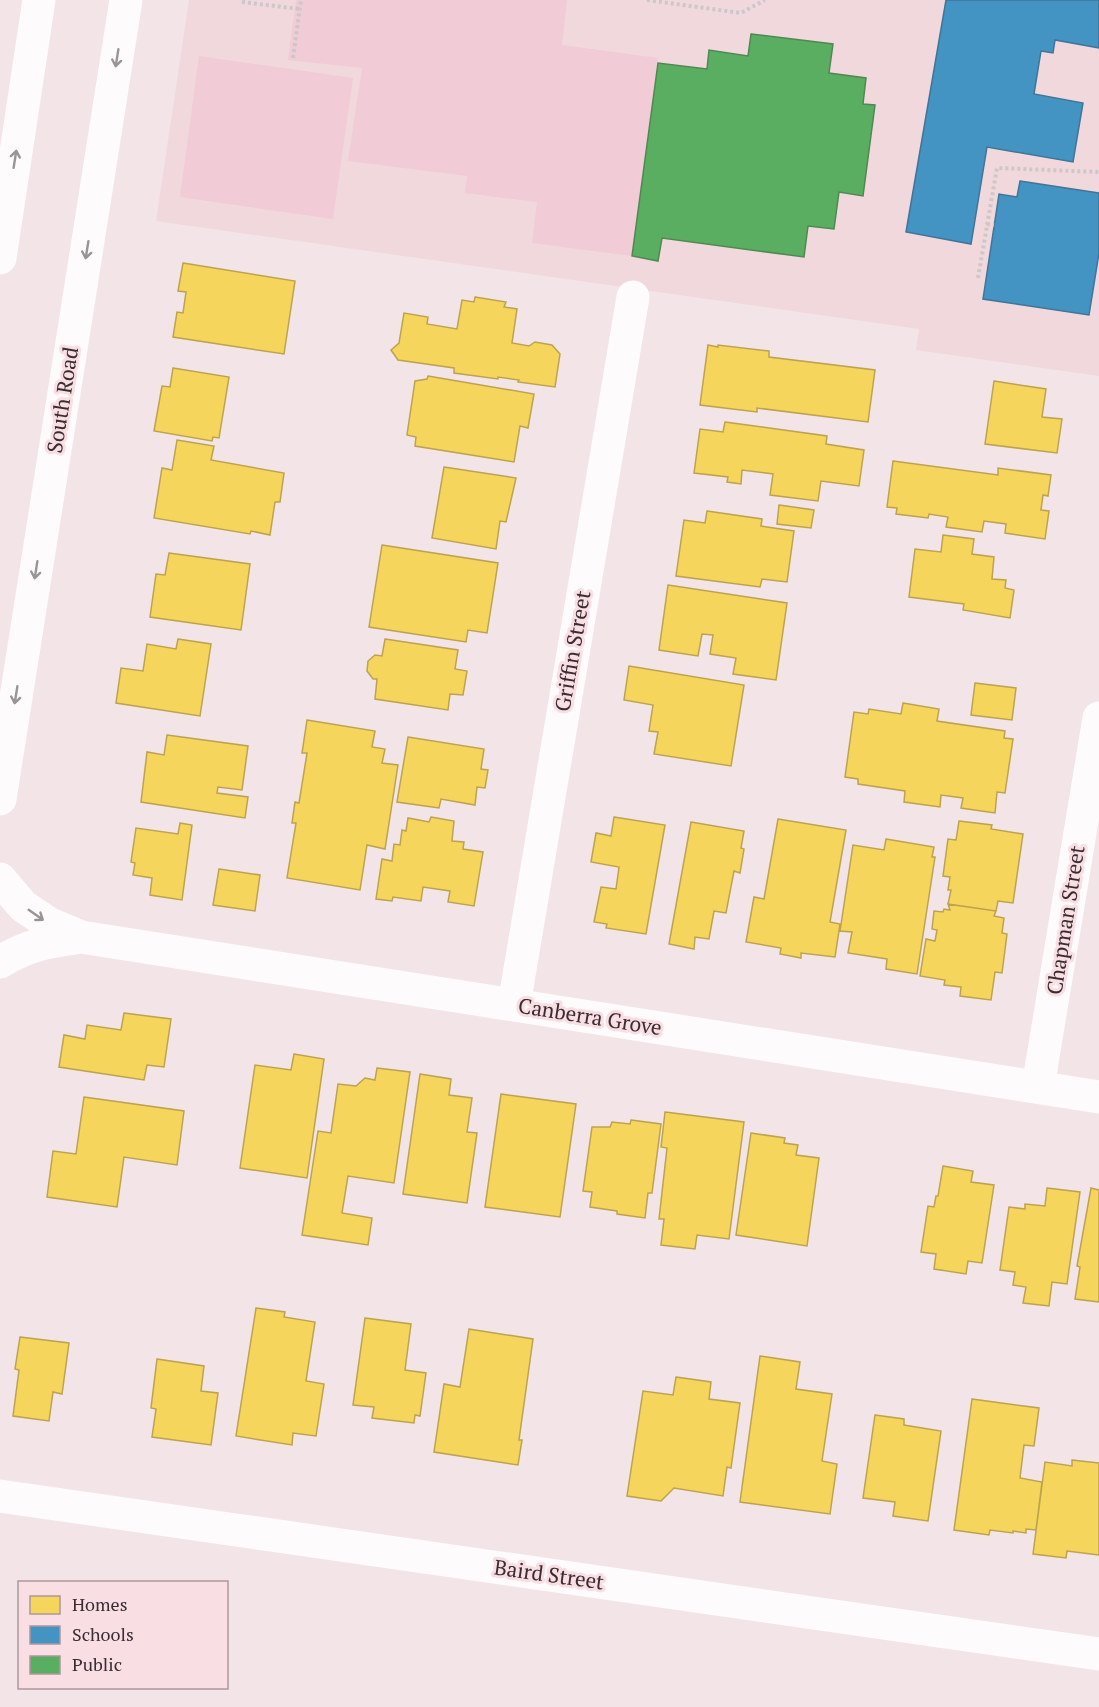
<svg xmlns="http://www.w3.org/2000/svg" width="1099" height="1707" font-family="'PT Serif',serif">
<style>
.built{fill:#f1d8dd}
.green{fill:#f1cbd5}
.homes{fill:#f6d55c;stroke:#bda34f;stroke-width:1.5}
.schools{fill:#4393c3;stroke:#407597;stroke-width:1.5}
.public{fill:#5aae61;stroke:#508852;stroke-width:1.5}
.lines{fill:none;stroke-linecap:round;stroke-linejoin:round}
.path{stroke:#cdc8c8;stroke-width:4;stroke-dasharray:3 3;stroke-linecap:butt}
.minor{stroke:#fdfbfc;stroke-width:33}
.major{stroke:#fdfbfc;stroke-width:33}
.oneway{stroke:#9a9496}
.labels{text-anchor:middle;stroke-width:6;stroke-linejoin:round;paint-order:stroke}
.street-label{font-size:21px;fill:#382e30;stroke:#f9dee4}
</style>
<rect width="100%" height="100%" fill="#f3e4e8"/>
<!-- built -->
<path class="built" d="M189 0H1099V376L916 350 919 329 156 221Z"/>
<!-- green -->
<path class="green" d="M296 0H567L562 45 658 58 632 256 532 243 537 202 465 193 467 176 348 161 362 68 288 60Z
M199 56 353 78 333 219 180 197Z"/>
<!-- homes -->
<path class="homes" d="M183 263 295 281 284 354 173 337 177 312 183 313 186 292 178 291Z
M475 297 506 302 504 307 517 309 512 343 529 346 535 342 552 345 560 354 555 387 518 382 519 380 498 377V379L454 373V368L398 360 391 350 399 343 404 313 428 317 427 324 457 329 462 300 474 302Z
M708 345 718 347V345L769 351V357L875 370 868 422 757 408V412L700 405Z
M173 368 229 377 219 438 213 437 212 441 154 431 162 386 170 387Z
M428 376 534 394 528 428 520 426 514 462 415 446 416 437 407 435 415 381 427 379Z
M994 381 1046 389 1042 417 1062 419 1057 453 985 444Z
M725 422 827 436 826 444 864 450 859 486 821 481 818 501 770 495 773 474 742 470 741 484 727 482 728 477 694 473 700 429 723 432Z
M177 440 214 446 211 460 284 473 280 502H275L270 535 251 531 250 534 154 518 162 468 172 470Z
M893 461 998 475V468L1051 475 1048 496 1043 495 1041 510 1049 511 1045 539 1005 533 1006 524 984 521 982 532 946 527 948 517 929 514 928 518 896 514 897 508 887 507Z
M444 467 516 478 506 522 500 521 496 549 432 538Z
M779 505 814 510 811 528 777 524Z
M707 511 762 519 761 526 794 531 787 582 762 579 760 587 676 576 684 520 705 523Z
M943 535 974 539 972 554 994 557 992 579 1006 580 1005 588 1014 590 1010 618 963 610 964 604 909 597 915 549 941 552Z
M382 545 498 563 487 633 468 630 466 642 369 627Z
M169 553 250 564 241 630 150 617 156 574 165 575Z
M668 585 787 603 776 680 733 674 736 658 710 654 713 635 702 634 698 656 659 650Z
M178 639 211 644 200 716 116 703 121 668 143 671 147 644 176 649Z
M385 639 458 650 455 669 467 671 463 695 450 694 448 710 375 699 377 679H373L367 671 368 661 375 655 382 656Z
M629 666 744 685 731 766 654 754 658 732 649 731 653 705 624 700Z
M975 683 1016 688 1012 720 971 715Z
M903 703 939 709 937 721 1005 731 1004 738 1013 739 1005 793 997 792 995 813 961 808 963 798 941 795 940 807 904 802 905 791 858 784V779L845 777 854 712 868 714 869 709 901 714Z
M307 720 375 731 372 747 385 749 382 763 398 765 385 849 367 845 360 890 287 878 296 823H292L295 802 299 803 307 753H302Z
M167 735 248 746 242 790 218 787 217 793 248 797 245 818 141 802 147 752 164 755Z
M408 737 484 749 481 769 488 770 485 788 477 787 475 805 441 799 439 808 397 802Z
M431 817 454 821 452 841 464 842 463 849 483 852 474 906 448 902 450 891 423 887 421 901 393 897 392 901 376 899 382 859 392 861 394 844 400 845 402 830 406 831 408 818 429 822Z
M614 817 665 825 646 934 606 928 607 924 594 922 601 887 616 889 619 867 591 862 596 833 611 836Z
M778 819 846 830 830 922 840 924 835 957 801 953V958L780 954 781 948 746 942 754 897 764 899Z
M959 821 992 825 991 829 1023 834 1013 903 998 901 996 911 948 904 951 890H948L950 877 943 876 948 839 956 840Z
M691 822 744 831 741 848 744 849 740 873 734 871 726 913 714 911 709 939 695 937 694 949 669 944Z
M180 823 192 825 182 900 150 895 152 878 133 875 135 863 131 862 136 828 178 834Z
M886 839 934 847 932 857H935L917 974 886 969 887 959 848 953 852 932 840 931 853 845 884 850Z
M219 869 260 875 255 911 213 905Z
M948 904 996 911 994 916 1004 918 1002 933 1007 934 1002 973 995 972 991 1000 960 996 961 987 944 985 945 980 920 976 926 939 935 941 937 930 932 929 934 911 943 912 944 909 950 910Z
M124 1013 171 1019 164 1067 147 1065 144 1080 59 1067 64 1035 85 1039 87 1025 121 1030Z
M294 1054 324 1059 307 1178 240 1168 255 1065 291 1070Z
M377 1068 410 1072 394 1183 348 1176 342 1213 372 1218 368 1245 302 1235 318 1131 331 1133 338 1084 356 1086 365 1078 375 1080Z
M420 1074 451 1079 449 1095 472 1098 467 1132 477 1133 467 1203 403 1194Z
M501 1094 576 1104 560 1217 485 1207Z
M84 1097 184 1111 177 1165 124 1157 117 1207 47 1197 53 1151 76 1154Z
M665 1112 744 1122 729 1239 697 1235 695 1249 661 1245 664 1219H659L667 1148 661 1147Z
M631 1120 661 1124 652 1193H648L645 1218 617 1214V1211L590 1207 592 1192 583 1191 592 1127H610L612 1122 630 1124Z
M751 1133 785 1138 784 1143 798 1145 796 1155 819 1158 807 1246 736 1235Z
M943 1166 973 1171 971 1182 994 1185 982 1263 968 1261 966 1274 934 1269 936 1254 921 1252 928 1206 934 1207 936 1196H938Z
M1047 1188 1080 1192 1067 1284 1052 1282 1049 1306 1023 1303 1026 1287 1013 1285 1015 1272 1000 1270 1009 1207 1025 1209V1204L1045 1206Z
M1091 1188 1099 1190V1302L1075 1299 1080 1267 1077 1266Z
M256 1308 285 1312 284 1317 315 1322 306 1381 324 1384 316 1436 293 1433 292 1445 236 1436Z
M365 1318 411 1324 405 1370 426 1373 420 1416 415 1415 414 1423 372 1418 374 1407 353 1405Z
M469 1329 533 1339 519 1440H522L518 1465 434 1452 444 1384 460 1387Z
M20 1337 69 1343 62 1394 53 1392 49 1421 13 1416 19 1370 15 1369Z
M760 1356 800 1362 796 1389 832 1394 822 1461 837 1464 830 1514 740 1502Z
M157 1359 204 1366 201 1391 218 1393 211 1445 152 1437 156 1409 151 1408Z
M676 1377 711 1382 709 1399 740 1403 731 1468 727 1467 723 1496 674 1488 661 1501 627 1496 643 1391 673 1395Z
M972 1399 1039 1408 1034 1446 1024 1445 1020 1478 1042 1482 1036 1530 1026 1529V1533L1013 1531V1533L990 1530 989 1535 954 1530Z
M875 1415 904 1419V1425L941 1431 928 1521 893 1516 895 1502 863 1498Z
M1072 1460 1099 1463V1555L1067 1551 1066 1558 1033 1554 1045 1462 1072 1466Z"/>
<!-- schools -->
<path class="schools" d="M946 0H1099V48L1055 40 1053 53 1041 51 1034 94 1083 103 1073 162 987 147 971 244 906 232Z
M1020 181 1099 193V253L1089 315 983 299 999 194 1017 197Z"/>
<!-- public -->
<path class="public" d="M751 34 833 44 829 73 866 78 863 104 875 105 863 196 839 192 834 229 808 226 804 257 662 238 658 261 632 256 658 63 707 69 709 50 748 56Z"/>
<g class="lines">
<!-- path -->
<path class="path" d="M647 0 741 13 765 0
M242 2 300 9
M293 58 301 0
M987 224 994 225
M978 278 997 168 1099 172"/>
<!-- minor -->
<path class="minor" d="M0 879 23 906 48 923 81 937 1099 1097
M0 962C30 944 48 942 81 937
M514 1005 633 297
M1038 1087 1099 718
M0 1496 1099 1654"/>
<!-- major -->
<path class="major" d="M0 258 39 0
M0 799 126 0"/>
</g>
<!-- one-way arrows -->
<defs><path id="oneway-shaft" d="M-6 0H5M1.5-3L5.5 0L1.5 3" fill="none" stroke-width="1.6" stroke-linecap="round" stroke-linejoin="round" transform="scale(1.5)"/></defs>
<g class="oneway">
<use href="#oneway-shaft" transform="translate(117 58) rotate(99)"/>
<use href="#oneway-shaft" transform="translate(15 159) rotate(-81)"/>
<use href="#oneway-shaft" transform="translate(87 250) rotate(99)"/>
<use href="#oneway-shaft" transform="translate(36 570) rotate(99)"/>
<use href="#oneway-shaft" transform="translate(16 695) rotate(99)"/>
<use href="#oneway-shaft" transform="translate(36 915) rotate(35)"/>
</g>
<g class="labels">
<!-- street labels -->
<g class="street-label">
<text transform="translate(63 400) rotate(-81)" y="7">South Road</text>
<text transform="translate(573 651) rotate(-80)" y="7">Griffin Street</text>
<text transform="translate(1066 920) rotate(-81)" y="7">Chapman Street</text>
<text transform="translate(590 1017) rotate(9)" y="7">Canberra Grove</text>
<text transform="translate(549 1575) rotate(8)" y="7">Baird Street</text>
</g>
</g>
<!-- legend -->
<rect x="18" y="1581" width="210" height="108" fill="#f9dee4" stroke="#ac989c" stroke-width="1.5"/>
<rect x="30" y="1596" width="30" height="18" fill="#f6d55c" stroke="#ac989c" stroke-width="1.5"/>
<text x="72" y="1611" font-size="18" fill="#382e30">Homes</text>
<rect x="30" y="1626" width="30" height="18" fill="#4393c3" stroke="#ac989c" stroke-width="1.5"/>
<text x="72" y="1641" font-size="18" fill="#382e30">Schools</text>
<rect x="30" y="1656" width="30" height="18" fill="#5aae61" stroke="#ac989c" stroke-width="1.5"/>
<text x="72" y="1671" font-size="18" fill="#382e30">Public</text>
</svg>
